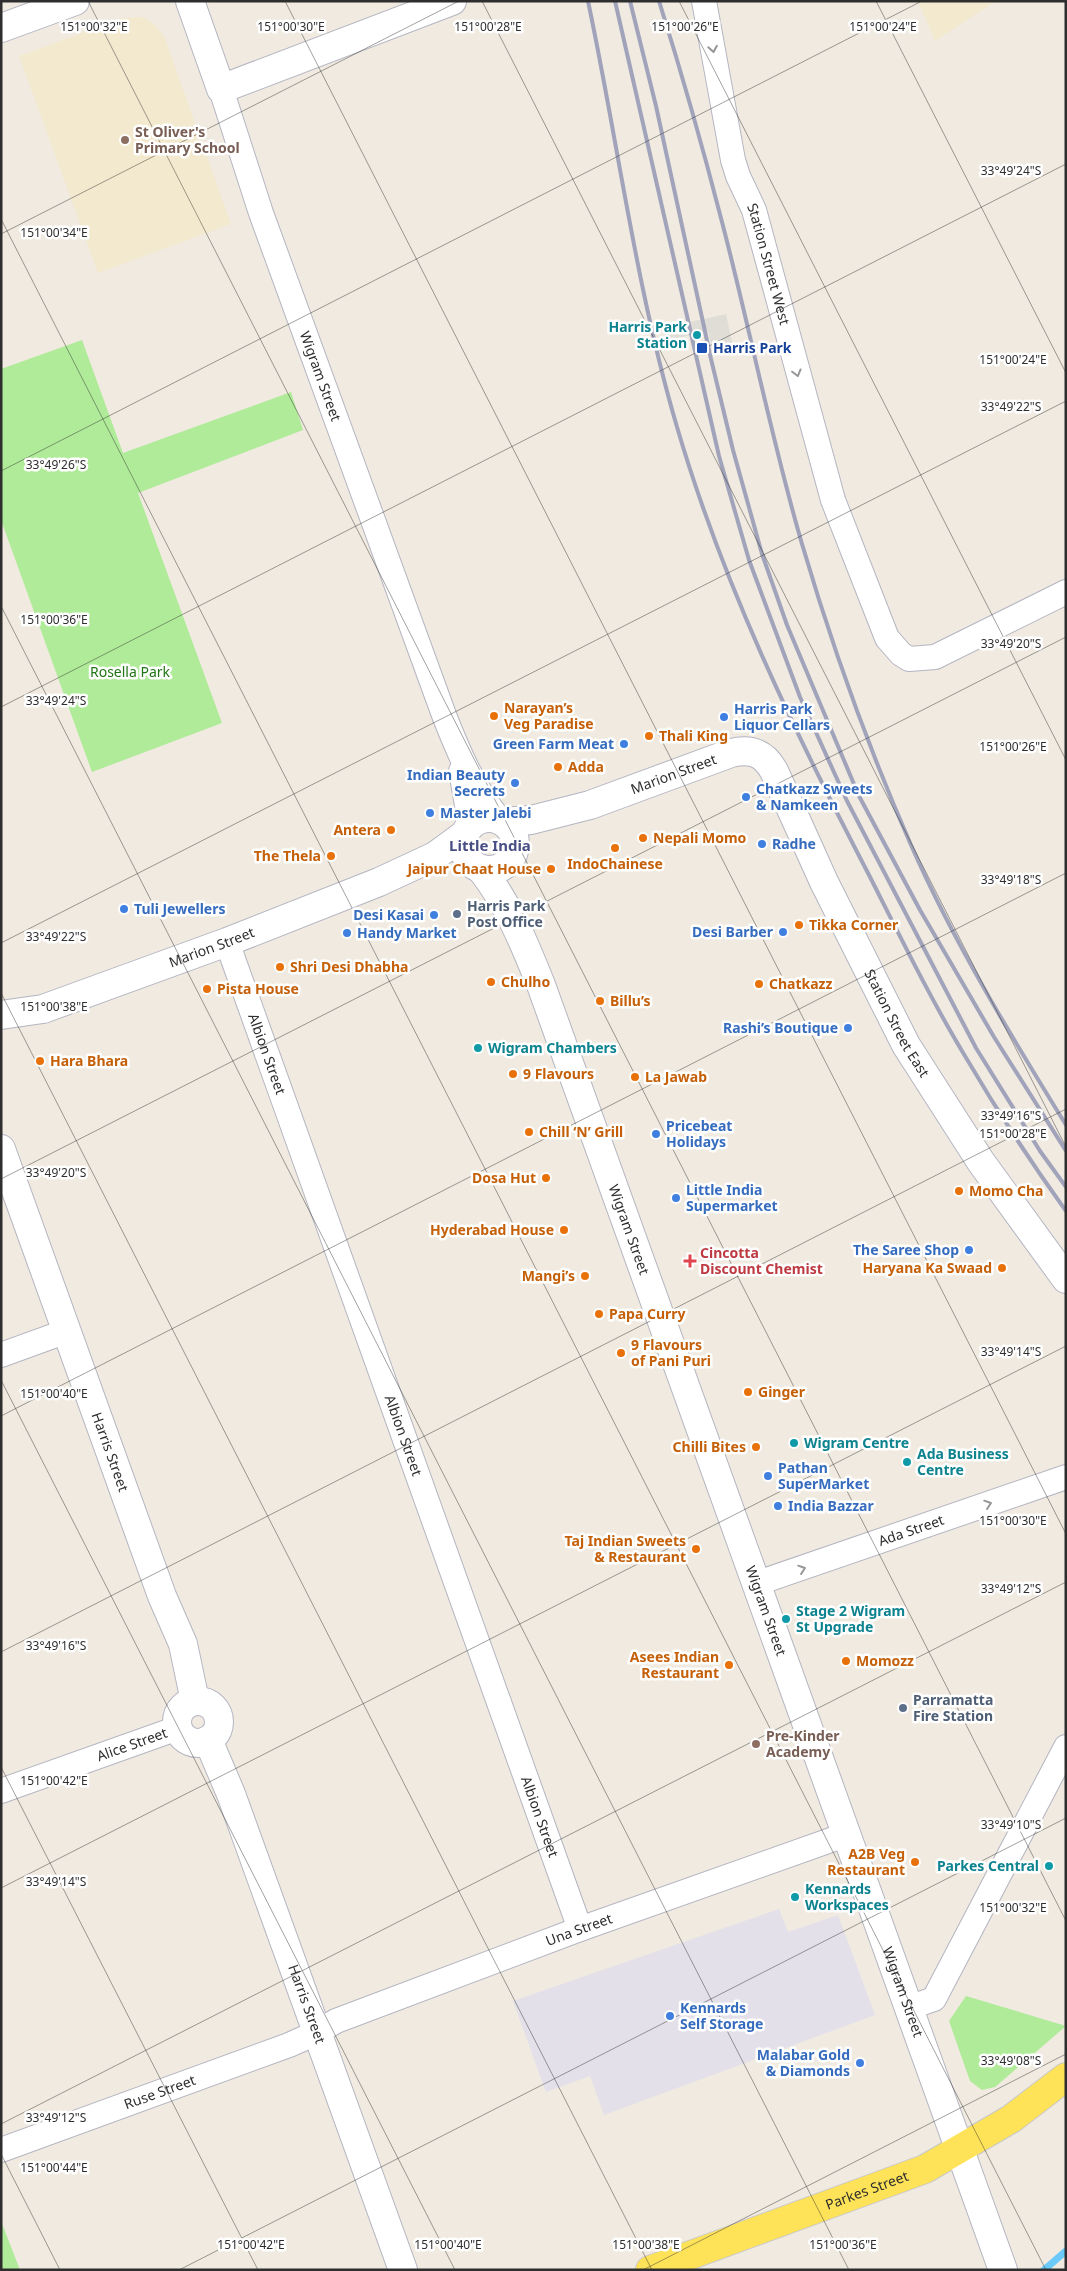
<svg xmlns="http://www.w3.org/2000/svg" width="1067" height="2271" font-family="'Noto Sans',sans-serif">
<style>
.industrial{fill:#e3e0e9}
.education{fill:#f3e9ce}
.green{fill:#afeb98}
.plaza{fill:#e0ddd7}
.lines{fill:none;stroke-linecap:round;stroke-linejoin:round}
.stream{stroke:#6bcafa;stroke-width:7}
.minor-casing{stroke:#b4b5c2;stroke-width:26}
.tertiary-casing{stroke:#b4b5c2;stroke-width:30}
.secondary-casing{stroke:#b4b5c2;stroke-width:30}
.primary-casing{stroke:#c9c9c9;stroke-width:30}
.minor{stroke:#fff;stroke-width:24}
.tertiary{stroke:#fff;stroke-width:28}
.secondary{stroke:#fff;stroke-width:28}
.primary{stroke:#fee257;stroke-width:28}
.rail{stroke:#a1a3ba;stroke-width:4}
.oneway{stroke:#969696}
.ticks{fill:none;stroke:#2e2e2e;stroke-width:1;stroke-opacity:0.45}
.education-dot{fill:#8d6e63;stroke:#fff;stroke-width:2}
.culture-dot{fill:#0f9aa8;stroke:#fff;stroke-width:2}
.transit-dot{fill:#1a4fb4;stroke:#fff;stroke-width:2}
.food-dot{fill:#e8710a;stroke:#fff;stroke-width:2}
.shop-dot{fill:#3f7fe0;stroke:#fff;stroke-width:2}
.service-dot{fill:#5c6f8a;stroke:#fff;stroke-width:2}
.health-dot{fill:#e0444e;stroke:#fff;stroke-width:2}
.labels{text-anchor:middle;stroke-width:5;stroke-linejoin:round;paint-order:stroke}
.education-label{font-size:14px;font-weight:bold;fill:#785e54;stroke:#fff;text-anchor:start}
.street-label{font-size:14px;fill:#2e2e2e;stroke:#fff}
.culture-label{font-size:14px;font-weight:bold;fill:#0d838f;stroke:#fff;text-anchor:start}
.transit-label{font-size:14px;font-weight:bold;fill:#164399;stroke:#fff;text-anchor:start}
.park-label{font-size:14px;fill:#217514;stroke:#fff}
.food-label{font-size:14px;font-weight:bold;fill:#c56008;stroke:#fff;text-anchor:start}
.shop-label{font-size:14px;font-weight:bold;fill:#366cbe;stroke:#fff;text-anchor:start}
.service-label{font-size:14px;font-weight:bold;fill:#4e5e75;stroke:#fff;text-anchor:start}
.health-label{font-size:14px;font-weight:bold;fill:#be3a42;stroke:#fff;text-anchor:start}
.neighbourhood-label{font-size:15px;font-weight:bold;fill:#494f84;stroke:#fff}
.ticks-label{font-size:12px;text-anchor:middle;fill:#2e2e2e;stroke:#fff;stroke-width:5;stroke-linejoin:round;paint-order:stroke}
</style>
<rect width="100%" height="100%" fill="#f0eae0"/>
<!-- industrial -->
<path class="industrial" d="M779 1909 788 1932 838 1915 875 2015 604 2115 590 2076 546 2092 513 2001Z"/>
<!-- education -->
<path class="education" d="M918 1H996L935 41Z
M143 17 154 24 164 36 231 224 98 273 19 56 123 18Z"/>
<!-- green -->
<path class="green" d="M82 340 123 453 291 392 303 430 138 493 222 723 92 772 1 520V369Z
M966 1996 1066 2026 995 2087 982 2090 970 2081 949 2021Z
M1 2221 20 2270H1Z"/>
<!-- plaza -->
<path class="plaza" d="M726 314 733 346 712 351 708 331 666 341 663 328Z"/>
<g class="lines">
<!-- stream -->
<path class="stream" d="M1044 2270 1066 2251"/>
<!-- minor casing -->
<g class="minor-casing">
<g id="minor">
<path id="s1" d="M704 1 733 160 738 176 754 210 833 500 887 638 901 654 909 659 935 657 1066 592"/>
<path id="s2" d="M221 89 261 213 444 715C458 751 474 789 500 820"/>
<path d="M461 771 468 811V829"/>
<path id="s3" d="M227 942 580 1929"/>
<path d="M1 1355 67 1331"/>
<path id="s4" d="M755 1584 1066 1477"/>
<path id="s5" d="M1 1791 178 1728"/>
<path d="M908 2008 934 1999 1066 1747"/>
<path id="s6" d="M1 2150 289 2045 316 2033 336 2021 580 1929 845 1835"/>
</g>
</g>
<!-- tertiary casing -->
<g class="tertiary-casing">
<g id="tertiary">
<circle cx="489" cy="844" r="26"/>
<path id="s7" d="M503 822 531 820 590 805 731 753C751 748 764 753 774 771L824 882 906 1045 981 1162 1066 1279"/>
<path id="s8" d="M481 869C508 903 525 945 541 985L1003 2270"/>
<path id="s9" d="M1 1015 43 1009 227 942 379 882 435 856 465 834"/>
</g>
</g>
<!-- secondary casing -->
<g class="secondary-casing">
<g id="secondary">
<path d="M190 1 221 89 452 1"/>
<path d="M1 28 75 1"/>
<path id="s10" d="M1 1149 162 1596 183 1644 195 1701"/>
<circle cx="198" cy="1722" r="21"/>
<path id="s11" d="M208 1740 231 1794 403 2270"/>
</g>
</g>
<!-- primary casing -->
<g class="primary-casing">
<g id="primary">
<path id="s12" d="M650 2270 925 2169 1011 2119 1066 2077"/>
</g>
</g>
<!-- minor -->
<use href="#minor" class="minor"/>
<!-- tertiary -->
<use href="#tertiary" class="tertiary"/>
<!-- secondary -->
<use href="#secondary" class="secondary"/>
<!-- primary -->
<use href="#primary" class="primary"/>
<!-- rail -->
<path class="rail" d="M588 1C618 143 636 288 677 427 723 584 794 731 869 875 900 936 930 998 965 1056 996 1109 1030 1161 1066 1211
M615 1 719 456 749 560 800 697 847 801 976 1048 1040 1151 1066 1187
M630 1 656 106 711 359 733 450 762 554 787 625 859 796 920 910 994 1037 1066 1151
M659 1C682 74 703 148 722 222 750 329 771 438 802 544 832 646 868 747 911 845 954 943 1010 1034 1066 1125"/>
</g>
<!-- one-way arrows -->
<defs><path id="oneway-chevron" d="M-2-3.5L2.5 0L-2 3.5" fill="none" stroke-width="1.6" stroke-linecap="round" stroke-linejoin="round" transform="scale(1.25)"/></defs>
<g class="oneway">
<use href="#oneway-chevron" transform="translate(713 49) rotate(80)"/>
<use href="#oneway-chevron" transform="translate(797 373) rotate(75)"/>
<use href="#oneway-chevron" transform="translate(988 1504) rotate(-19)"/>
<use href="#oneway-chevron" transform="translate(802 1569) rotate(-19)"/>
</g>
<!-- ticks -->
<path class="ticks" d="M88 1 1066 1921M285 1 1066 1534M482 1 1066 1147M679 1 1066 760M876 1 1066 373M1 219 1046 2270M1 234 459 1M1 471 922 1M1 606 849 2270M1 707 1066 164M1 943 1066 401M1 993 652 2270M1 1179 1066 637M1 1380 455 2270M1 1416 1066 873M1 1652 1066 1109M1 1767 258 2270M1 1888 1066 1346M1 2124 1066 1582M1 2154 60 2270M179 2270 1066 1818M643 2270 1066 2054"/>
<!-- markers -->
<g class="education-dot">
<circle cx="125" cy="140" r="5"/>
<circle cx="756" cy="1744" r="5"/>
</g>
<g class="culture-dot">
<circle cx="697" cy="335" r="5"/>
<circle cx="478" cy="1048" r="5"/>
<circle cx="794" cy="1443" r="5"/>
<circle cx="907" cy="1462" r="5"/>
<circle cx="786" cy="1619" r="5"/>
<circle cx="1049" cy="1866" r="5"/>
<circle cx="795" cy="1897" r="5"/>
</g>
<rect class="transit-dot" x="696" y="342" width="12" height="12" rx="2.5"/>
<g class="food-dot">
<circle cx="494" cy="716" r="5"/>
<circle cx="649" cy="736" r="5"/>
<circle cx="558" cy="767" r="5"/>
<circle cx="391" cy="830" r="5"/>
<circle cx="643" cy="838" r="5"/>
<circle cx="615" cy="848" r="5"/>
<circle cx="331" cy="856" r="5"/>
<circle cx="551" cy="869" r="5"/>
<circle cx="799" cy="925" r="5"/>
<circle cx="280" cy="967" r="5"/>
<circle cx="491" cy="982" r="5"/>
<circle cx="759" cy="984" r="5"/>
<circle cx="207" cy="989" r="5"/>
<circle cx="600" cy="1001" r="5"/>
<circle cx="40" cy="1061" r="5"/>
<circle cx="513" cy="1074" r="5"/>
<circle cx="635" cy="1077" r="5"/>
<circle cx="529" cy="1132" r="5"/>
<circle cx="546" cy="1178" r="5"/>
<circle cx="959" cy="1191" r="5"/>
<circle cx="564" cy="1230" r="5"/>
<circle cx="1002" cy="1268" r="5"/>
<circle cx="585" cy="1276" r="5"/>
<circle cx="599" cy="1314" r="5"/>
<circle cx="621" cy="1353" r="5"/>
<circle cx="748" cy="1392" r="5"/>
<circle cx="756" cy="1447" r="5"/>
<circle cx="696" cy="1549" r="5"/>
<circle cx="846" cy="1661" r="5"/>
<circle cx="729" cy="1665" r="5"/>
<circle cx="915" cy="1862" r="5"/>
</g>
<g class="shop-dot">
<circle cx="724" cy="717" r="5"/>
<circle cx="624" cy="744" r="5"/>
<circle cx="515" cy="783" r="5"/>
<circle cx="746" cy="797" r="5"/>
<circle cx="430" cy="813" r="5"/>
<circle cx="762" cy="844" r="5"/>
<circle cx="124" cy="909" r="5"/>
<circle cx="434" cy="915" r="5"/>
<circle cx="783" cy="932" r="5"/>
<circle cx="347" cy="933" r="5"/>
<circle cx="848" cy="1028" r="5"/>
<circle cx="656" cy="1134" r="5"/>
<circle cx="676" cy="1198" r="5"/>
<circle cx="969" cy="1250" r="5"/>
<circle cx="768" cy="1476" r="5"/>
<circle cx="778" cy="1506" r="5"/>
<circle cx="670" cy="2016" r="5"/>
<circle cx="860" cy="2063" r="5"/>
</g>
<g class="service-dot">
<circle cx="457" cy="914" r="5"/>
<circle cx="903" cy="1708" r="5"/>
</g>
<path class="health-dot" d="M687.5 1253.5h5v5h5v5h-5v5h-5v-5h-5v-5h5z"/>
<g class="labels">
<!-- education labels -->
<g class="education-label">
<text x="135" y="137">St Oliver's<tspan x="135" dy="16">Primary School</tspan></text>
<text x="766" y="1741">Pre-Kinder<tspan x="766" dy="16">Academy</tspan></text>
</g>
<!-- street labels -->
<g class="street-label">
<text dy="5" stroke="none"><textPath href="#s1" startOffset="272">Station Street West</textPath></text>
<text dy="5" stroke="none"><textPath href="#s2" startOffset="304">Wigram Street</textPath></text>
<text dy="5" stroke="none"><textPath href="#s7" startOffset="178">Marion Street</textPath></text>
<text dy="5" stroke="none"><textPath href="#s9" startOffset="222">Marion Street</textPath></text>
<text dy="5" stroke="none"><textPath href="#s7" startOffset="571">Station Street East</textPath></text>
<text dy="5" stroke="none"><textPath href="#s3" startOffset="119">Albion Street</textPath></text>
<text dy="5" stroke="none"><textPath href="#s8" startOffset="391">Wigram Street</textPath></text>
<text dy="5" stroke="none"><textPath href="#s3" startOffset="524">Albion Street</textPath></text>
<text dy="5" stroke="none"><textPath href="#s10" startOffset="322">Harris Street</textPath></text>
<text dy="5" stroke="none"><textPath href="#s4" startOffset="165">Ada Street</textPath></text>
<text dy="5" stroke="none"><textPath href="#s8" startOffset="796">Wigram Street</textPath></text>
<text dy="5" stroke="none"><textPath href="#s5" startOffset="139">Alice Street</textPath></text>
<text dy="5" stroke="none"><textPath href="#s3" startOffset="929">Albion Street</textPath></text>
<text dy="5" stroke="none"><textPath href="#s6" startOffset="619">Una Street</textPath></text>
<text dy="5" stroke="none"><textPath href="#s8" startOffset="1201">Wigram Street</textPath></text>
<text dy="5" stroke="none"><textPath href="#s11" startOffset="282">Harris Street</textPath></text>
<text dy="5" stroke="none"><textPath href="#s6" startOffset="169">Ruse Street</textPath></text>
<text dy="5" stroke="none"><textPath href="#s12" startOffset="231">Parkes Street</textPath></text>
</g>
<!-- culture labels -->
<g class="culture-label">
<text x="687" y="332" text-anchor="end">Harris Park<tspan x="687" dy="16">Station</tspan></text>
<text x="488" y="1053">Wigram Chambers</text>
<text x="804" y="1448">Wigram Centre</text>
<text x="917" y="1459">Ada Business<tspan x="917" dy="16">Centre</tspan></text>
<text x="796" y="1616">Stage 2 Wigram<tspan x="796" dy="16">St Upgrade</tspan></text>
<text x="1039" y="1871" text-anchor="end">Parkes Central</text>
<text x="805" y="1894">Kennards<tspan x="805" dy="16">Workspaces</tspan></text>
</g>
<!-- transit labels -->
<g class="transit-label">
<text x="713" y="353">Harris Park</text>
</g>
<!-- park labels -->
<g class="park-label">
<text x="130" y="677">Rosella Park</text>
</g>
<!-- food labels -->
<g class="food-label">
<text x="504" y="713">Narayan’s<tspan x="504" dy="16">Veg Paradise</tspan></text>
<text x="659" y="741">Thali King</text>
<text x="568" y="772">Adda</text>
<text x="381" y="835" text-anchor="end">Antera</text>
<text x="653" y="843">Nepali Momo</text>
<text x="321" y="861" text-anchor="end">The Thela</text>
<text x="615" y="869" text-anchor="middle">IndoChainese</text>
<text x="541" y="874" text-anchor="end">Jaipur Chaat House</text>
<text x="809" y="930">Tikka Corner</text>
<text x="290" y="972">Shri Desi Dhabha</text>
<text x="501" y="987">Chulho</text>
<text x="769" y="989">Chatkazz</text>
<text x="217" y="994">Pista House</text>
<text x="610" y="1006">Billu’s</text>
<text x="50" y="1066">Hara Bhara</text>
<text x="523" y="1079">9 Flavours</text>
<text x="645" y="1082">La Jawab</text>
<text x="539" y="1137">Chill ‘N’ Grill</text>
<text x="536" y="1183" text-anchor="end">Dosa Hut</text>
<text x="969" y="1196">Momo Cha</text>
<text x="554" y="1235" text-anchor="end">Hyderabad House</text>
<text x="992" y="1273" text-anchor="end">Haryana Ka Swaad</text>
<text x="575" y="1281" text-anchor="end">Mangi’s</text>
<text x="609" y="1319">Papa Curry</text>
<text x="631" y="1350">9 Flavours<tspan x="631" dy="16">of Pani Puri</tspan></text>
<text x="758" y="1397">Ginger</text>
<text x="746" y="1452" text-anchor="end">Chilli Bites</text>
<text x="686" y="1546" text-anchor="end">Taj Indian Sweets<tspan x="686" dy="16">&amp; Restaurant</tspan></text>
<text x="719" y="1662" text-anchor="end">Asees Indian<tspan x="719" dy="16">Restaurant</tspan></text>
<text x="856" y="1666">Momozz</text>
<text x="905" y="1859" text-anchor="end">A2B Veg<tspan x="905" dy="16">Restaurant</tspan></text>
</g>
<!-- shop labels -->
<g class="shop-label">
<text x="734" y="714">Harris Park<tspan x="734" dy="16">Liquor Cellars</tspan></text>
<text x="614" y="749" text-anchor="end">Green Farm Meat</text>
<text x="505" y="780" text-anchor="end">Indian Beauty<tspan x="505" dy="16">Secrets</tspan></text>
<text x="756" y="794">Chatkazz Sweets<tspan x="756" dy="16">&amp; Namkeen</tspan></text>
<text x="440" y="818">Master Jalebi</text>
<text x="772" y="849">Radhe</text>
<text x="134" y="914">Tuli Jewellers</text>
<text x="424" y="920" text-anchor="end">Desi Kasai</text>
<text x="773" y="937" text-anchor="end">Desi Barber</text>
<text x="357" y="938">Handy Market</text>
<text x="838" y="1033" text-anchor="end">Rashi’s Boutique</text>
<text x="666" y="1131">Pricebeat<tspan x="666" dy="16">Holidays</tspan></text>
<text x="686" y="1195">Little India<tspan x="686" dy="16">Supermarket</tspan></text>
<text x="959" y="1255" text-anchor="end">The Saree Shop</text>
<text x="778" y="1473">Pathan<tspan x="778" dy="16">SuperMarket</tspan></text>
<text x="788" y="1511">India Bazzar</text>
<text x="680" y="2013">Kennards<tspan x="680" dy="16">Self Storage</tspan></text>
<text x="850" y="2060" text-anchor="end">Malabar Gold<tspan x="850" dy="16">&amp; Diamonds</tspan></text>
</g>
<!-- service labels -->
<g class="service-label">
<text x="467" y="911">Harris Park<tspan x="467" dy="16">Post Office</tspan></text>
<text x="913" y="1705">Parramatta<tspan x="913" dy="16">Fire Station</tspan></text>
</g>
<!-- health labels -->
<g class="health-label">
<text x="700" y="1258">Cincotta<tspan x="700" dy="16">Discount Chemist</tspan></text>
</g>
<!-- neighbourhood labels -->
<g class="neighbourhood-label">
<text x="490" y="851">Little India</text>
</g>
</g>
<g class="ticks-label">
<text x="94" y="31">151°00'32"E</text>
<text x="291" y="31">151°00'30"E</text>
<text x="488" y="31">151°00'28"E</text>
<text x="685" y="31">151°00'26"E</text>
<text x="883" y="31">151°00'24"E</text>
<text x="1011" y="175">33°49'24"S</text>
<text x="54" y="237">151°00'34"E</text>
<text x="1013" y="364">151°00'24"E</text>
<text x="1011" y="411">33°49'22"S</text>
<text x="56" y="469">33°49'26"S</text>
<text x="54" y="624">151°00'36"E</text>
<text x="1011" y="648">33°49'20"S</text>
<text x="56" y="705">33°49'24"S</text>
<text x="1013" y="751">151°00'26"E</text>
<text x="1011" y="884">33°49'18"S</text>
<text x="56" y="941">33°49'22"S</text>
<text x="54" y="1011">151°00'38"E</text>
<text x="1011" y="1120">33°49'16"S</text>
<text x="1013" y="1138">151°00'28"E</text>
<text x="56" y="1177">33°49'20"S</text>
<text x="1011" y="1356">33°49'14"S</text>
<text x="54" y="1398">151°00'40"E</text>
<text x="1013" y="1525">151°00'30"E</text>
<text x="1011" y="1593">33°49'12"S</text>
<text x="56" y="1650">33°49'16"S</text>
<text x="54" y="1785">151°00'42"E</text>
<text x="1011" y="1829">33°49'10"S</text>
<text x="56" y="1886">33°49'14"S</text>
<text x="1013" y="1912">151°00'32"E</text>
<text x="1011" y="2065">33°49'08"S</text>
<text x="56" y="2122">33°49'12"S</text>
<text x="54" y="2172">151°00'44"E</text>
<text x="251" y="2249">151°00'42"E</text>
<text x="448" y="2249">151°00'40"E</text>
<text x="646" y="2249">151°00'38"E</text>
<text x="843" y="2249">151°00'36"E</text>
</g>
<!-- border -->
<rect width="1067" height="2271" fill="none" stroke="#2e2e2e" stroke-width="5"/>
</svg>
